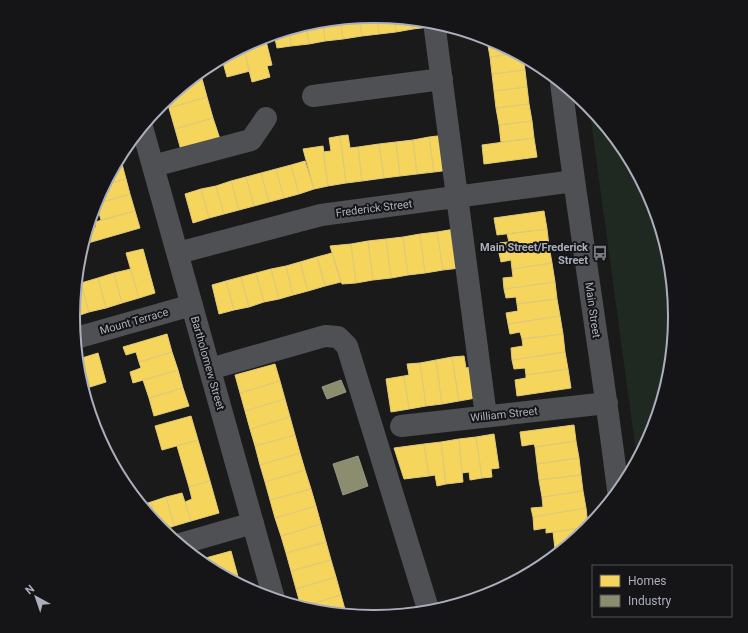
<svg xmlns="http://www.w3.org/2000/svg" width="748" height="633" font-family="Roboto,sans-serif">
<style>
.green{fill:#202822}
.homes{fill:#f6d55c;stroke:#e0ca79}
.industry{fill:#8c8c6e;stroke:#959685}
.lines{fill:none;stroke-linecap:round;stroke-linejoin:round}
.minor{stroke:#4e5054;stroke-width:22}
.labels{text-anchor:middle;stroke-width:4;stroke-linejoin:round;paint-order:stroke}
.street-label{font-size:11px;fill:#abafbc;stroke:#151417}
.poi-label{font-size:11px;font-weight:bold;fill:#abafbc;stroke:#151417;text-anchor:end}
.rim{fill:none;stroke:#abafbc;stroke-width:2}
</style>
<rect width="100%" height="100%" fill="#1a1a1b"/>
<!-- green -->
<path class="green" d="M589 106 624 150 652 202 669 258 674 317 669 375 652 432 637 459Z"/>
<!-- homes -->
<path class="homes" d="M377 16 394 18 396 32 379 34Z
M377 16 379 34 362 36 359 17Z
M359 17 362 36 343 39 340 19Z
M394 18 412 20 413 29 396 32Z
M340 19 343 39 325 41 323 21Z
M412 20 430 22V27L413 29Z
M323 21 325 41 309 44 306 25Z
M306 25 309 44 291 46 289 30Z
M289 30 291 46 277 48 274 34Z
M265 37 272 65 267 66 270 77 252 82 243 47Z
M487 40H490L516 53 490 57Z
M243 47 250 71 227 77 222 59Z
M516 53 523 57 525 70 492 74 490 57Z
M525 70 527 87 494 91 492 74Z
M201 75 207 97 169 108 166 100 194 77Z
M527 87 529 104 496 108 494 91Z
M207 97 213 118 175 129 169 108Z
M529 104 532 121 499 125 496 108Z
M213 118 220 139 181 150 175 129Z
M532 121 534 138 501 142 499 125Z
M348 135 350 148 358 147 362 181 346 183 340 136Z
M446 135 450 170 434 172 429 137Z
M340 136 346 183 328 186 323 152 331 151 329 138Z
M429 137 434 172 417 174 413 140Z
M534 138 537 157 484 164 482 145Z
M413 140 417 174 400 176 396 142Z
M396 142 400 176 384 178 379 144Z
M379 144 384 178 362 181 358 147Z
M323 146 328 186 314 189 303 149Z
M305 161 314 189 299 194 291 165Z
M122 164 126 179 105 185 116 165Z
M291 165 299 194 284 198 276 169Z
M276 169 284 198 269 202 261 173Z
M261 173 269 202 254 206 246 177Z
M246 177 254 206 239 210 231 181Z
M126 179 130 194 96 204 105 185Z
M231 181 239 210 224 214 216 186Z
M216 186 224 214 209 218 201 189Z
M201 189 209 218 193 223 185 194Z
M130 194 135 211 101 220 99 213 92 215 96 204Z
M135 211 140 228 88 243 86 237 88 229 96 227 95 222Z
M544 211 547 229 497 235 494 218Z
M455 229 460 268 443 270 437 232Z
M547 229 549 246 499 253 498 243 509 242 507 234Z
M437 232 443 270 425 273 420 234Z
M420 234 425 273 408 275 403 237Z
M403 237 408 275 391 278 386 239Z
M386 239 391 278 373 280 368 241Z
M368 241 373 280 356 283 351 244Z
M351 244 356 283 342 284 330 246Z
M549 246 552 263 512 269 511 260 501 262 499 253Z
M143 249 155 293 139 298 126 253Z
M332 253 341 282 325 286 317 257Z
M317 257 325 286 308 291 300 262Z
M300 262 308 291 293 295 286 266Z
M552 263 555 282 504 289 503 278 513 277 512 269Z
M286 266 293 295 279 299 271 269Z
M131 269 139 298 122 303 114 273Z
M271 269 279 299 264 302 256 273Z
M114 273 122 303 106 308 98 278Z
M256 273 264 302 249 307 241 277Z
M241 277 249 307 234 310 226 281Z
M98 278 106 308 89 312 81 283Z
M226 281 234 310 219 314 212 285Z
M555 282 557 299 517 304 516 297 506 298 504 289Z
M81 283 89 312 74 317 77 284Z
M557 299 560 316 508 324 506 313 518 311 517 304Z
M560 316 563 334 522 339 520 332 510 334 508 324Z
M167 334 172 352 139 362 136 352 126 355 123 347Z
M563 334 565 352 512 360 511 348 523 346 522 339Z
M172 352 178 370 133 383 130 372 141 368 139 362Z
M565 352 568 369 526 375 525 368 514 369 512 360Z
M98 353 106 382 90 387 82 358Z
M464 356 466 368 471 367 476 398 459 401 452 357Z
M452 357 459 401 442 404 436 360Z
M82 358 90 387 83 389 79 375 78 359Z
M436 360 442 404 426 406 420 363Z
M420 363 426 406 409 409 404 376 409 375 407 364Z
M275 364 280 381 240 393 235 375Z
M568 369 571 388 517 396 515 380 526 378V375Z
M178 370 183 388 149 398 143 380Z
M404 376 409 409 391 412 386 379Z
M280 381 285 399 245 411 240 393Z
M183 388 189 406 154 416 149 398Z
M285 399 290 417 250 429 245 411Z
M191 416 198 440 162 450 155 426Z
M290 417 295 435 255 446 250 429Z
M574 425 576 441 535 447 534 444 522 446 520 432Z
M494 434 499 468 491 469 492 477 482 478 476 437Z
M295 435 300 453 260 465 255 446Z
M476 437 482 478 470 480 469 472 462 473 459 439Z
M459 439 463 482 446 484 441 442Z
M198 440 210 481 189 487 177 446Z
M576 441 579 458 537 464 535 447Z
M441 442 446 484 437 486 435 475 429 476 424 444Z
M424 444 429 476 404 479 394 448Z
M300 453 305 470 265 482 260 465Z
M579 458 581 475 539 480 537 464Z
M305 470 311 489 270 500 265 482Z
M581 475 583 491 542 497 539 480Z
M210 481 219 513 191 521 185 502 192 499 189 487Z
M311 489 316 506 275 518 270 500Z
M583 491 586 508 533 517 531 508 543 507 542 497Z
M182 493 191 521 174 526 166 497Z
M166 497 174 526 163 530 157 524 151 502Z
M151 502 157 524 142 505Z
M316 506 321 524 281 536 275 518Z
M586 508 588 527 546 533V528L534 530 533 517Z
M321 524 326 542 286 553 281 536Z
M588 527 564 548 555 549 553 532Z
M326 542 331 560 291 571 286 553Z
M231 551 240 584 203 563 202 559Z
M331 560 336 577 296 589 291 571Z
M336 577 341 595 301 607 296 589Z
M341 595 346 613 315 611 301 607Z"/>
<!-- industry -->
<path class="industry" d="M341 380 346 392 327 399 322 387Z
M358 456 368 486 343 495 333 464Z"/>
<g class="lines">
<!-- minor -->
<path class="minor" d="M434 22 486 416
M561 83C578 219 601 354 618 490
M313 96 442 79
M142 127 274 599
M153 166 251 140 266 118
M178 253 321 215 574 181
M76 338 192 305
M210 369 325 336 338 337 347 346 429 612
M401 426 607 403
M180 544 253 523"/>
</g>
<!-- icons -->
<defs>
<g id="bus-bare" transform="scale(1.2)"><path d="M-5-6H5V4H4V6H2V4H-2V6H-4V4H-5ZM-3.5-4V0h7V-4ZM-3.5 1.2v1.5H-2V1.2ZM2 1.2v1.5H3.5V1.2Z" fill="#787b84" stroke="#151417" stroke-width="2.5" paint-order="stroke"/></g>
</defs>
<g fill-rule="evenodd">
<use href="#bus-bare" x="600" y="253"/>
</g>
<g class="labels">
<!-- street labels -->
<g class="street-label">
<text transform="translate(374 208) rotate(-7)" y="4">Frederick Street</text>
<text transform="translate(593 310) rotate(82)" y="4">Main Street</text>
<text transform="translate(134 321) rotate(-16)" y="4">Mount Terrace</text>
<text transform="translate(208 363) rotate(74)" y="4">Bartholomew Street</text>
<text transform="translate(504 414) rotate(-6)" y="4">William Street</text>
</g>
<!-- poi labels -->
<g class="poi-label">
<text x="588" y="251">Main Street/Frederick<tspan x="588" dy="13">Street</tspan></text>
</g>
</g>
<!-- crop -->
<path d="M0 0H748V633H0ZM373 23H375A293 293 0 0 1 668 316V317A293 293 0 0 1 375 610H373A293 293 0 0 1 80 317V316A293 293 0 0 1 373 23Z" fill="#151417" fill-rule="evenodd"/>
<path class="rim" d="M373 23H375A293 293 0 0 1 668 316V317A293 293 0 0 1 375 610H373A293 293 0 0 1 80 317V316A293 293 0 0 1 373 23Z"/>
<!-- legend -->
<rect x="592" y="565" width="140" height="52" fill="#151417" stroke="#515259"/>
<rect x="600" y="575" width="20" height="12" fill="#f6d55c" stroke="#515259"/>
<text x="628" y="585" font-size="12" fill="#abafbc">Homes</text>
<rect x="600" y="595" width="20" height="12" fill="#8c8c6e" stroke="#515259"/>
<text x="628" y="605" font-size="12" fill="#abafbc">Industry</text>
<!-- north arrow -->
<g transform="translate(36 597) rotate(320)" stroke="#151417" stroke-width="3" paint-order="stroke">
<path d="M0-3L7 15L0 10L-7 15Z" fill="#abafbc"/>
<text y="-6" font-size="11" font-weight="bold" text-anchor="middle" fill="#abafbc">N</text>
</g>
</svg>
